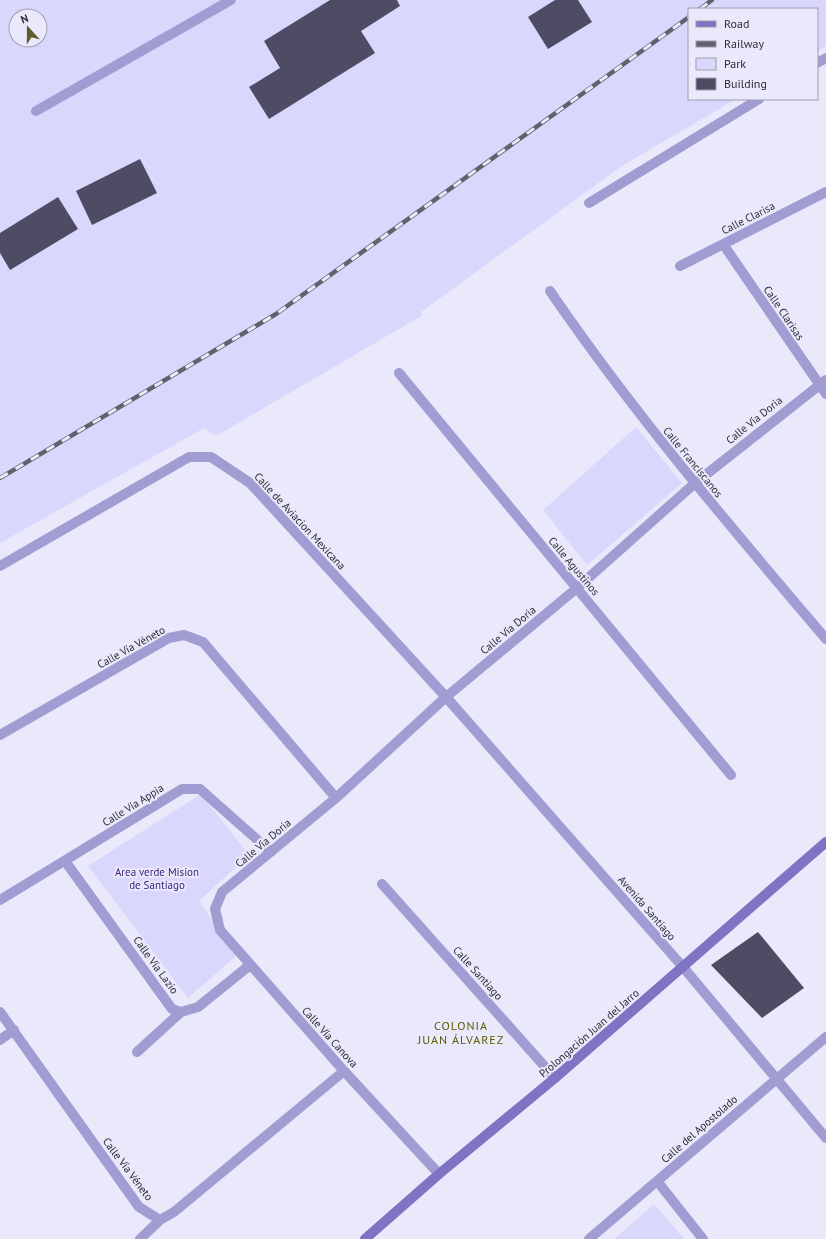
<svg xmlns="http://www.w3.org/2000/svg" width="826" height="1239" font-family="'PT Sans',sans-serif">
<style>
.green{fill:#dad7fd;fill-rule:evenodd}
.building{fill:#4e4c64}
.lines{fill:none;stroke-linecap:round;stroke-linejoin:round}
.minor{stroke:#a19cd2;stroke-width:10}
.secondary{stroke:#7f73c3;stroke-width:10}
.rail-casing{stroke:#62616e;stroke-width:4.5}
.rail{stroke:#eae9fb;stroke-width:3;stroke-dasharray:9;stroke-linecap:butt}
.labels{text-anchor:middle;stroke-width:4;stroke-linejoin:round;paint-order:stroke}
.street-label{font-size:11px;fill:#2d2c37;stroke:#eae9fb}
.park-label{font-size:11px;fill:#391f7c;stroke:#eae9fb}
.neighbourhood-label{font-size:12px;letter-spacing:1px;fill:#5c5a00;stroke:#eae9fb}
</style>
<rect width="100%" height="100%" fill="#eae9fb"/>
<!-- green -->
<path class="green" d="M0 0H826V46L817 52V9H689V99H736L622 166 421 312 423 315 216 436 204 428 0 543ZM16 16H40V40H16Z
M636 427 682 483 587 565 543 510Z
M201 794 249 855 199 901 236 956 188 998 88 866Z
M654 1204 684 1239H614Z"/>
<!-- building -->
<path class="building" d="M330 0H397L400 6 361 31 375 53 269 119 249 87 280 68 264 41Z
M555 0H578L592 22 548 49 528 17Z
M140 159 157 193 92 225 76 191Z
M58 197 78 229 10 270 0 253V233Z
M758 932 804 988 762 1018 711 965Z"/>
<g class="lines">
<!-- minor -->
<path class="minor" d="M817 63 826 58
M36 111 231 0
M589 203 759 99
M723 244 826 394
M680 266 826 192
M550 291C634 414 730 526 826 639
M399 373 731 775
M0 566 189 457H211L250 483 446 697 683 967 826 1138
M0 735 169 638 184 635 203 642 336 798
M65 861 172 1009 181 1012 198 1007 250 965
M382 884 555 1078
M0 900 182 789H200L271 852
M0 1012 139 1207 160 1220
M0 1040 14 1030
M137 1052 181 1012
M439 1174 344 1071 220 930 215 909 222 892 336 798 446 697 577 588 694 484 826 380
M657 1181 703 1239
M140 1239 160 1220 174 1212 344 1071
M589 1239 826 1037"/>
<!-- secondary -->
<path class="secondary" d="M365 1239 439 1174 555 1078 826 842"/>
<!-- rail casing -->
<g class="rail-casing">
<path id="rail" d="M700 9 712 0
M0 478 276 314 689 17"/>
</g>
<!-- rail -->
<use href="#rail" class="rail"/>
</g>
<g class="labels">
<!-- street labels -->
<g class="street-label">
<text transform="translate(748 218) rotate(-27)" y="4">Calle Clarisa</text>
<text transform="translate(784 313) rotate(56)" y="4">Calle Clarisas</text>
<text transform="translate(754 420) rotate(-39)" y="4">Calle Vía Doria</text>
<text transform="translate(693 462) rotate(51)" y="4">Calle Franciscanos</text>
<text transform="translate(300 521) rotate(47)" y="4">Calle de Aviacion Mexicana</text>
<text transform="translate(574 566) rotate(50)" y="4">Calle Agustinos</text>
<text transform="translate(508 630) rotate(-40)" y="4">Calle Vía Doria</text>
<text transform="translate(131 647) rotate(-29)" y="4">Calle Vía Véneto</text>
<text transform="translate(133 805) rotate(-32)" y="4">Calle Vía Appia</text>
<text transform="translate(263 843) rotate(-40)" y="4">Calle Vía Doria</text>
<text transform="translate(647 908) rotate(49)" y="4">Avenida Santiago</text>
<text transform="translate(156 965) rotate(54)" y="4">Calle Vía Lazio</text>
<text transform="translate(478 973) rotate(48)" y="4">Calle Santiago</text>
<text transform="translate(589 1033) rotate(-41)" y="4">Prolongación Juan del Jarro</text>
<text transform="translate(330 1037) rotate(48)" y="4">Calle Vía Canova</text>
<text transform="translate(699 1129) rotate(-41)" y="4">Calle del Apostolado</text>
<text transform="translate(128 1169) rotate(53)" y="4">Calle Vía Véneto</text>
</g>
<!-- park labels -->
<g class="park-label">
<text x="157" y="876">Area verde Mision<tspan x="157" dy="13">de Santiago</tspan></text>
</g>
<!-- neighbourhood labels -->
<g class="neighbourhood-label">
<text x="461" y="1030">COLONIA<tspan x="461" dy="14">JUAN ÁLVAREZ</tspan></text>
</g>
</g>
<!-- legend -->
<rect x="688" y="8" width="130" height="92" fill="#eae9fb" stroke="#9e9dad"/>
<rect x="696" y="21" width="20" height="6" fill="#7f73c3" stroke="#9e9dad"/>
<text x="724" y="28" font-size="12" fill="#2d2c37">Road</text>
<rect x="696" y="41" width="20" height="6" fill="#62616e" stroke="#9e9dad"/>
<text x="724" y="48" font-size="12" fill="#2d2c37">Railway</text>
<rect x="696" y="58" width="20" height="12" fill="#dad7fd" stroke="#9e9dad"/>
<text x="724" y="68" font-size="12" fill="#2d2c37">Park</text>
<rect x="696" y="78" width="20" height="12" fill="#4e4c64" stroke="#9e9dad"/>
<text x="724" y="88" font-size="12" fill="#2d2c37">Building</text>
<!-- north arrow -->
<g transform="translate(28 28) rotate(339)"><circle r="19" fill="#eae9fb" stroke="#9e9dad"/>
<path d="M0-3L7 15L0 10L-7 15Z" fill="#5d5d2a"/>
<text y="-6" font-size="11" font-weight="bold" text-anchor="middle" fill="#2d2c37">N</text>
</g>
</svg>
